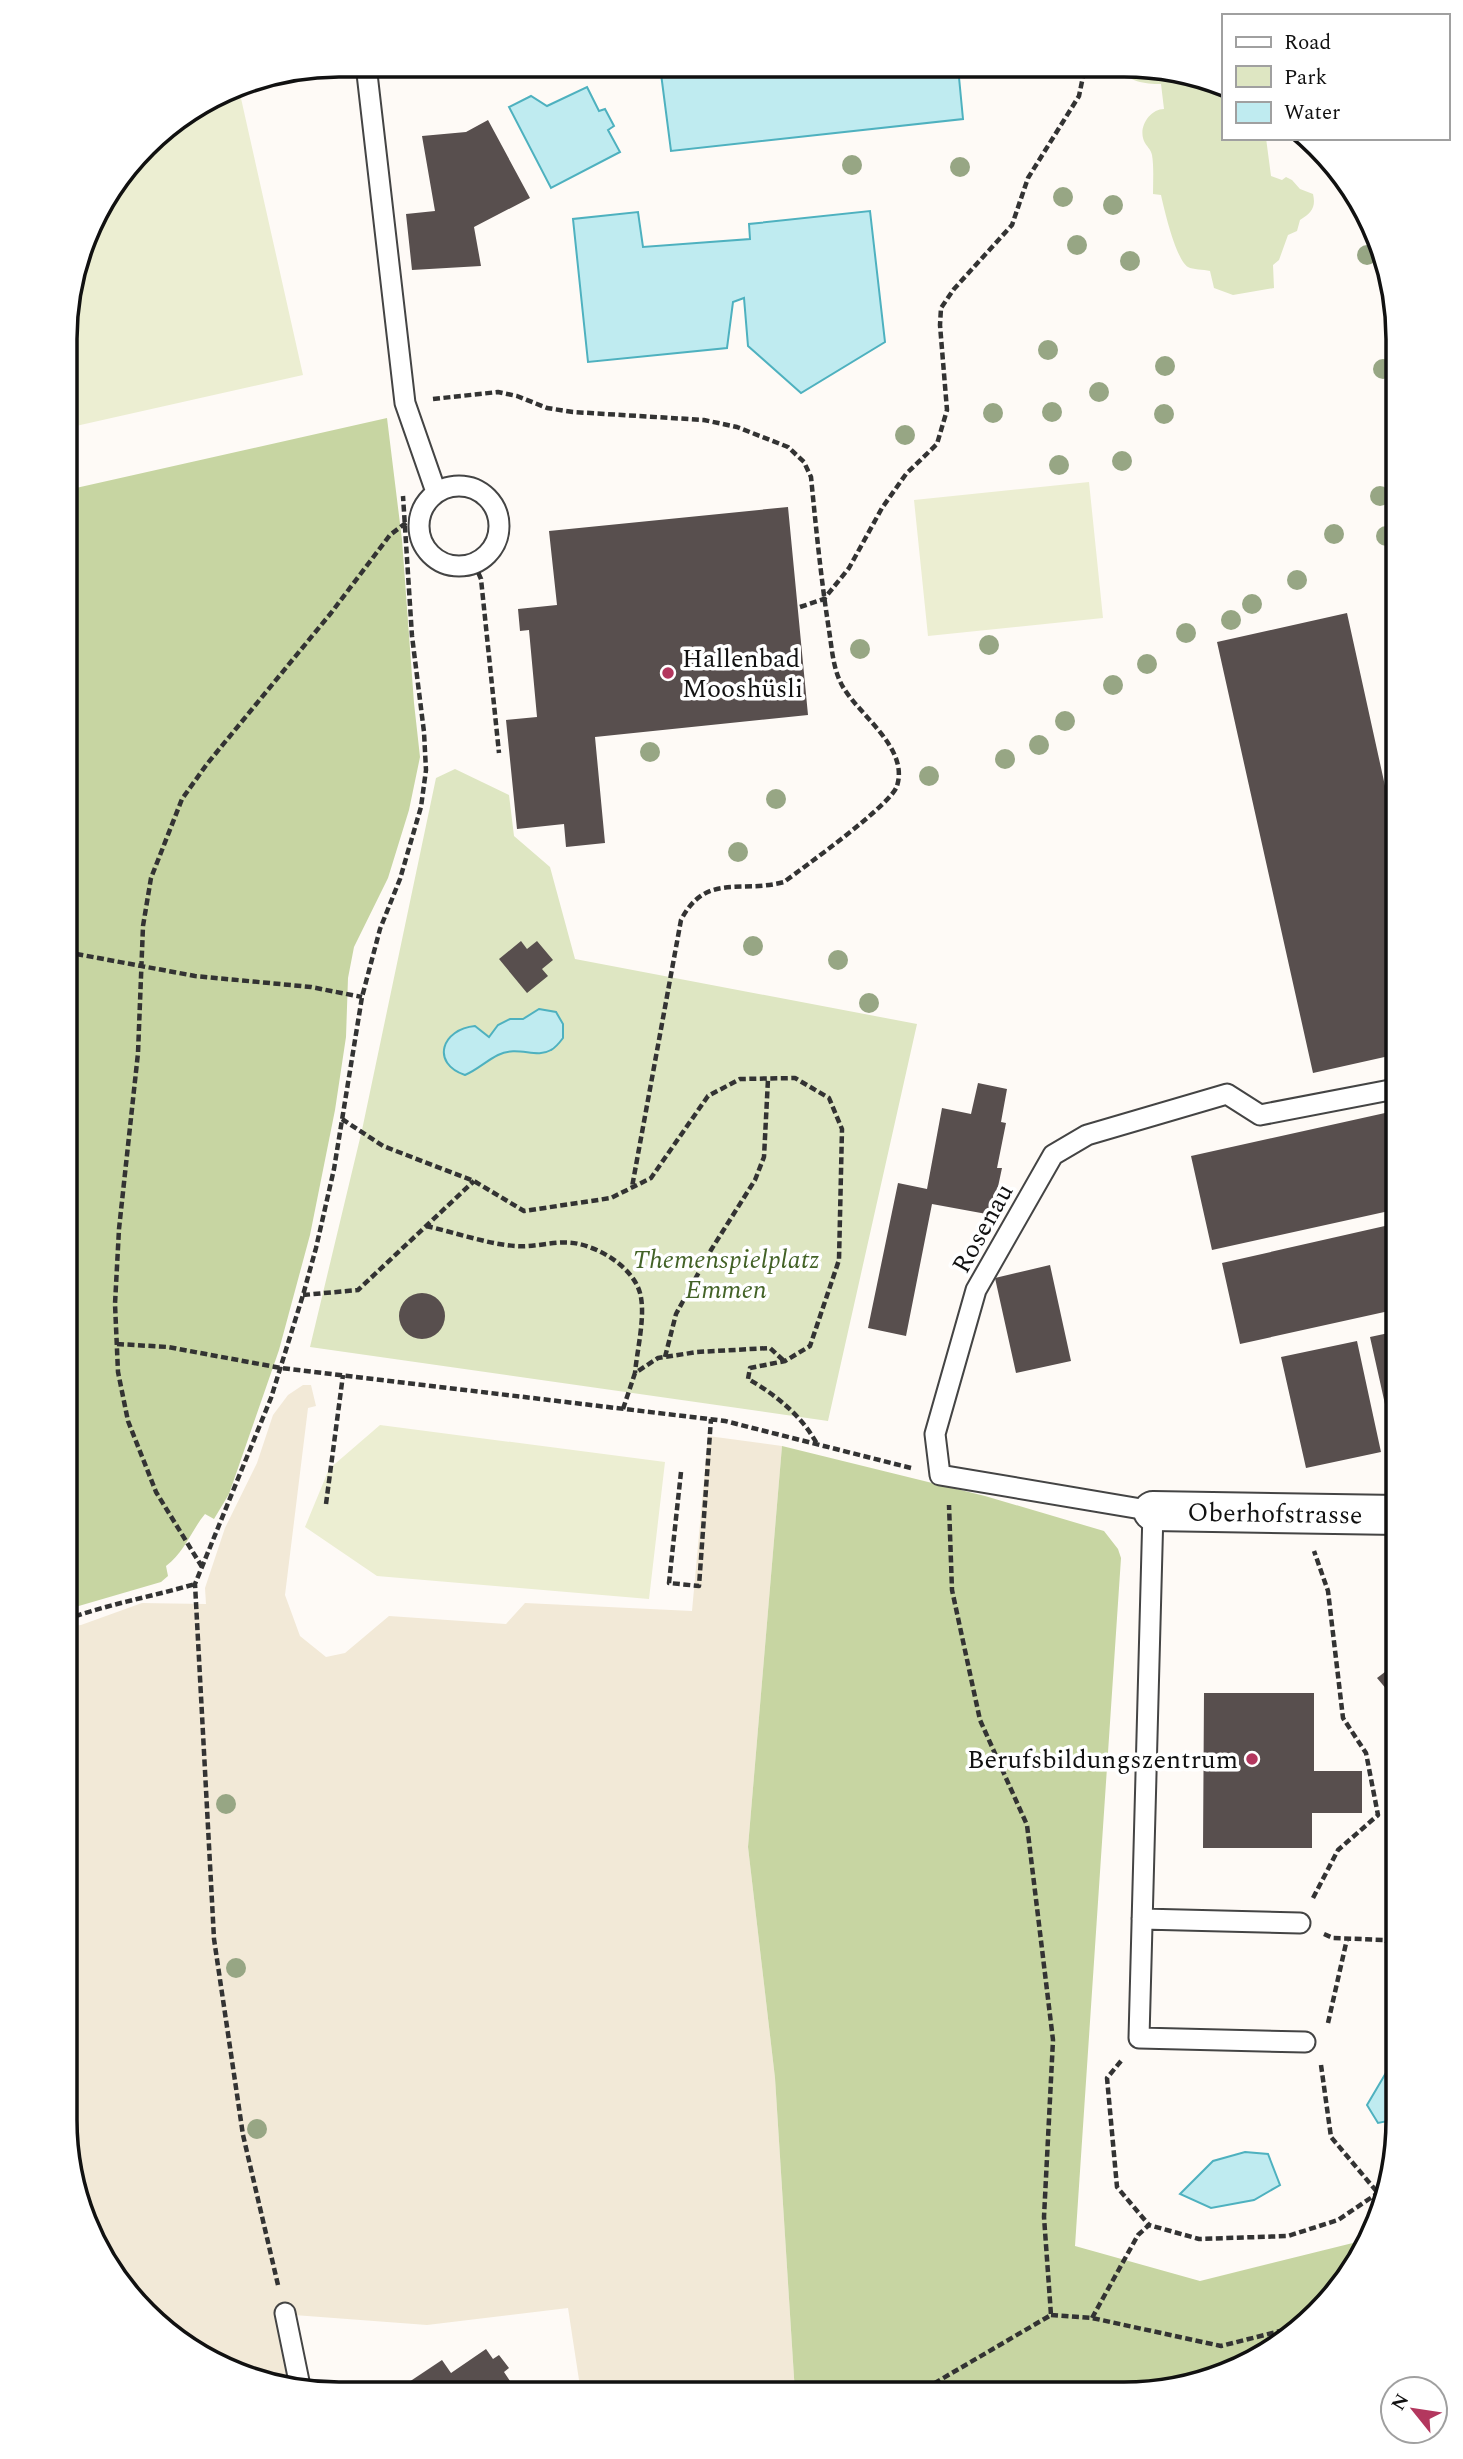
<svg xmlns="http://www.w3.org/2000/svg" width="1463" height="2459" font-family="Spectral,serif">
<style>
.farmland{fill:#f2e9d7}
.green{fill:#dee6c2}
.forest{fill:#c7d5a2}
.pitch{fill:#eceed2}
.water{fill:#bfebf0;stroke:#4eb1bf;stroke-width:2}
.building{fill:#584f4e}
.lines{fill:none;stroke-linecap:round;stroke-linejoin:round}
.service-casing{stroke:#444;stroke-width:23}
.minor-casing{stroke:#444;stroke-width:42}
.path{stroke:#333;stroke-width:4.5;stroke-dasharray:7 3.5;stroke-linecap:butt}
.service{stroke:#fff;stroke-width:19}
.minor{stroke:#fff;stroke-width:38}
.tree{fill:#97a684}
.poi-dot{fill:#b3375e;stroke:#fff;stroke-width:2.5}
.labels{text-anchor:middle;stroke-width:7;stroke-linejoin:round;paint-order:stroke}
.poi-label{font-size:26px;fill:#111;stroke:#fff;text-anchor:start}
.street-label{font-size:26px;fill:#111;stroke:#fff}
.park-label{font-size:26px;font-style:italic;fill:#436227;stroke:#fff}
.rim{fill:none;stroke:#111;stroke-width:3.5}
</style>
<rect width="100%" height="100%" fill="#fefaf6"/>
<!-- farmland -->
<path class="farmland" d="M303 1385H311L316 1406 308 1408 285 1595 300 1636 326 1657 345 1653 389 1616 506 1624 525 1603 692 1611 708 1436 782 1446 748 1847 775 2078 795 2393H581L568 2308 427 2325 294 2315V2389L234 2374 172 2338 121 2287 85 2225 65 2120V1627L81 1625 142 1603 206 1604 205 1588 225 1528 257 1463 273 1415 288 1395Z"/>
<!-- green -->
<path class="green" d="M1118 67H1160L1223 84V138H1266L1271 176 1282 180 1286 177 1292 180 1300 189 1313 194C1316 207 1312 213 1300 220L1297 231 1288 235 1279 260 1273 265 1274 288 1233 295 1214 288 1210 271C1203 269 1193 270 1188 267 1176 260 1164 209 1161 195L1153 194C1153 181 1154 167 1152 155 1151 149 1146 146 1144 141 1138 127 1150 109 1164 109L1161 84C1144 84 1129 82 1118 67Z
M455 769 509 795 514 836 550 867 575 959 917 1024 828 1421 310 1347 362 1130 436 778Z"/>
<!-- forest -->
<path class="forest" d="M387 418 402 540 414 703 420 757 409 810 388 878 354 947 348 978 346 1037 335 1110 310 1235 279 1350 229 1494 214 1519 205 1514C191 1531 184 1553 166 1566L168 1576 161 1582 65 1610 67 490Z
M782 1446 985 1496 1104 1531 1118 1549 1121 1558 1075 2246 1200 2281 1369 2239 1342 2287 1291 2337 1229 2374 1125 2394 795 2393 775 2078 748 1847Z"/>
<!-- pitch -->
<path class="pitch" d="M234 85H238L303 375 67 428V303L93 217 158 133Z
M1089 482 1103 618 928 636 914 500Z
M380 1425 665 1462 649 1599 377 1576 305 1527 329 1469Z"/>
<!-- water -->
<path class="water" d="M660 66 958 67 963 119 671 151Z
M587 87 599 111 605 109 614 126 608 130 620 152 551 188 509 107 531 96 547 106Z
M870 211 885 342 801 393 748 346 744 298 733 302 727 348 588 362 573 219 638 212 643 247 750 239 749 224Z
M539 1009 556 1012 563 1024V1038C560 1042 555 1048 551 1050 536 1059 518 1045 498 1055 486 1061 477 1070 465 1075 430 1063 442 1029 475 1026L489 1037 498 1025 510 1019H523Z
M1398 2063V2119L1378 2123 1367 2105 1390 2066Z
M1245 2152 1268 2154 1280 2185 1254 2200 1211 2208 1180 2194 1213 2161Z"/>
<!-- building -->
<path class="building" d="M488 120 530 198 474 227 481 266 412 270 406 214 435 211 422 136 466 132Z
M788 507 808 715 595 737 605 843 566 847 564 824 517 829 506 720 537 717 529 630 520 631 518 609 557 605 549 531Z
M1347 613 1398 845V1054L1313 1073 1217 642Z
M521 941 527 949 537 941 553 960 542 969 548 976 527 993 499 959Z
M978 1083 1007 1089 1001 1122 1006 1123 997 1168H1002L992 1215 932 1204 906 1336 868 1328 898 1183 927 1189 942 1108 971 1114Z
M1394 1111 1398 1128V1209L1212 1250 1191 1156Z
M1398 1223V1309L1240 1344 1222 1263Z
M1050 1265 1071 1361 1016 1373 995 1278Z
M399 1316a23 23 0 1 1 46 0a23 23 0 1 1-46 0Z
M1398 1331V1448L1395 1449 1370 1337Z
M1357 1341 1381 1452 1306 1468 1281 1357Z
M1398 1662V1703L1377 1678Z
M1204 1693H1314V1771H1362V1813H1312V1848H1203Z
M486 2349 493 2359 499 2355 509 2368 504 2372 518 2393 412 2392 406 2384 442 2360 451 2373Z"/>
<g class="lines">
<!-- service casing -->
<g class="service-casing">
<path id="service" d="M366 65 405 403 436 492
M419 526a40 40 0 1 1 80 0a40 40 0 1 1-80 0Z
M1142 1919 1300 1923
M1305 2042 1139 2038 1153 1511 940 1475 935 1434 976 1290 1053 1155 1087 1135 1227 1094 1260 1115 1390 1090 1398 1091
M285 2313 301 2391"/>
</g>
<!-- minor casing -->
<g class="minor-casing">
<g id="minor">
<path id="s1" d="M1153 1511 1398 1515"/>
</g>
</g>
<!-- path -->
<path class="path" d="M433 399 498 392 517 396 547 408 573 412 704 420 737 427 788 447 804 462 811 477C816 528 821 579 829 630 832 649 833 670 843 687 860 716 909 748 897 786 891 805 804 867 784 882 740 894 706 872 681 920L632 1187
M474 563 481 579 499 753
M800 607 824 599 849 568 882 508 906 474 937 444 947 410 940 325 941 308 954 289 1012 225 1028 178 1079 96 1085 67
M66 952 195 976 311 987 362 997
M342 1119 383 1146 474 1181 524 1211 611 1198 651 1178 708 1096 740 1079 795 1078 829 1098 842 1129 839 1260 810 1346 785 1361 750 1368 748 1379C775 1394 802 1416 817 1444
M426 1226C454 1232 487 1244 515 1246 536 1248 558 1239 579 1244 602 1249 633 1268 640 1293 646 1315 637 1350 635 1373
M303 1295 358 1290 474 1181
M117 1344 168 1347 281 1368 725 1421 911 1468
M665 1357 676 1314 711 1250 755 1180 764 1157 768 1079
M623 1409 635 1373 658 1358 665 1357 697 1352 770 1348 784 1361
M681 1472 669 1583 699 1586 711 1419
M326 1504 343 1375
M202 1567 156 1492 128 1421 118 1372 115 1304 119 1229 138 1053 143 926 151 878 182 799 207 764 331 613 390 535 407 522H419
M65 1620C108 1604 151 1597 195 1584
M1313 1898 1338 1850 1378 1815 1366 1753 1343 1718 1328 1591 1314 1551
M1324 1934 1333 1938 1385 1940 1398 1952
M1328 2023 1347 1939
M1121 2061 1107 2078 1117 2187 1149 2225
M1321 2065 1331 2137 1378 2193
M278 2285 243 2135 214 1939 195 1584 271 1398 303 1295 316 1248 334 1169 362 997 380 929 400 879 421 807 426 770 424 732 412 636 403 496
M1051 2315 1092 2318 1221 2346 1304 2325
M1092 2318 1138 2235 1149 2225 1199 2239 1288 2236 1338 2220 1378 2193 1385 2191
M916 2394 1051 2315 1044 2217 1053 2040 1027 1825 980 1720 952 1590 949 1505"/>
<!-- service -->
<use href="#service" class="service"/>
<!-- minor -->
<use href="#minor" class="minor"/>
</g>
<!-- trees -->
<g class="tree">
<circle cx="852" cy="165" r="10"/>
<circle cx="960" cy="167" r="10"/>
<circle cx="1063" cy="197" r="10"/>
<circle cx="1113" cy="205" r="10"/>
<circle cx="1077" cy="245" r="10"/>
<circle cx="1367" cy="255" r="10"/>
<circle cx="1130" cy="261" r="10"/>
<circle cx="1048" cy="350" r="10"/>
<circle cx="1165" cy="366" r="10"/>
<circle cx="1383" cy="369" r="10"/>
<circle cx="1099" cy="392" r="10"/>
<circle cx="1052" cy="412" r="10"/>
<circle cx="993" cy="413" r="10"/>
<circle cx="1164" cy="414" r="10"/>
<circle cx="905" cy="435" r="10"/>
<circle cx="1122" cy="461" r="10"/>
<circle cx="1059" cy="465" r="10"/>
<circle cx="1380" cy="496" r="10"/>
<circle cx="1334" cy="534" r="10"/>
<circle cx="1386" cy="536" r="10"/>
<circle cx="1297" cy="580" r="10"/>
<circle cx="1252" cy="604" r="10"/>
<circle cx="1231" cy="620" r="10"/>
<circle cx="1186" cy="633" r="10"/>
<circle cx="989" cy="645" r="10"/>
<circle cx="860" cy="649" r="10"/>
<circle cx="1147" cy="664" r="10"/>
<circle cx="1113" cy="685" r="10"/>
<circle cx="1065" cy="721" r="10"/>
<circle cx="1039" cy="745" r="10"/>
<circle cx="650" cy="752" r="10"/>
<circle cx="1005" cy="759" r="10"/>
<circle cx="929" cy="776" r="10"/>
<circle cx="776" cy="799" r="10"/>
<circle cx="738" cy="852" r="10"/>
<circle cx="753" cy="946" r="10"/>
<circle cx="838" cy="960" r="10"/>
<circle cx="869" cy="1003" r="10"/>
<circle cx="226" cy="1804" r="10"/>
<circle cx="236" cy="1968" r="10"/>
<circle cx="257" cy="2129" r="10"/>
</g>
<!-- markers -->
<g class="poi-dot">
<circle cx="668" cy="673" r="7"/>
<circle cx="1252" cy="1759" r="7"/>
</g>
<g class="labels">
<!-- poi labels -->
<g class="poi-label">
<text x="682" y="667">Hallenbad<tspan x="682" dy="30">Mooshüsli</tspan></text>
<text x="1238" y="1768" text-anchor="end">Berufsbildungszentrum</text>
</g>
<!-- street labels -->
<g class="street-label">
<text transform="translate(982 1228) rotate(-61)" y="9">Rosenau</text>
<text dy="9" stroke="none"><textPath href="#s1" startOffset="122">Oberhofstrasse</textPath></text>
</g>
<!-- park labels -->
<g class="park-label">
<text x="726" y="1268">Themenspielplatz<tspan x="726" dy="30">Emmen</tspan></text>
</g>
</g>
<!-- crop -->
<path d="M0 0H1463V2459H0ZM339 77H1124A262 262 0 0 1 1386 339V2120A262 262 0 0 1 1124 2382H339A262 262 0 0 1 77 2120V339A262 262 0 0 1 339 77Z" fill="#fff" fill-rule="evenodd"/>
<path class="rim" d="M339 77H1124A262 262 0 0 1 1386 339V2120A262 262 0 0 1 1124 2382H339A262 262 0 0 1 77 2120V339A262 262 0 0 1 339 77Z"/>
<!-- legend -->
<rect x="1222" y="14" width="228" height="126" fill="#ffffff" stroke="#a0a0a0" stroke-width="2"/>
<rect x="1236" y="37" width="35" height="10" fill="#ffffff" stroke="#a0a0a0" stroke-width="2"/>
<text x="1284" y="49" font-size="21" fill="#111111">Road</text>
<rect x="1236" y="66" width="35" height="21" fill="#dee6c2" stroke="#a0a0a0" stroke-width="2"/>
<text x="1284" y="84" font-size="21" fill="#111111">Park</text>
<rect x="1236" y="102" width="35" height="21" fill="#bfebf0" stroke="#a0a0a0" stroke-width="2"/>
<text x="1284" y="119" font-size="21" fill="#111111">Water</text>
<!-- north arrow -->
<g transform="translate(1414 2410) rotate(300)"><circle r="33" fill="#ffffff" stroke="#a0a0a0" stroke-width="2"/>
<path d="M0-5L12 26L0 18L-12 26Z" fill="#b3375e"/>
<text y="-10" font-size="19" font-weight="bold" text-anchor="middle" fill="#111111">N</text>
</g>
</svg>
